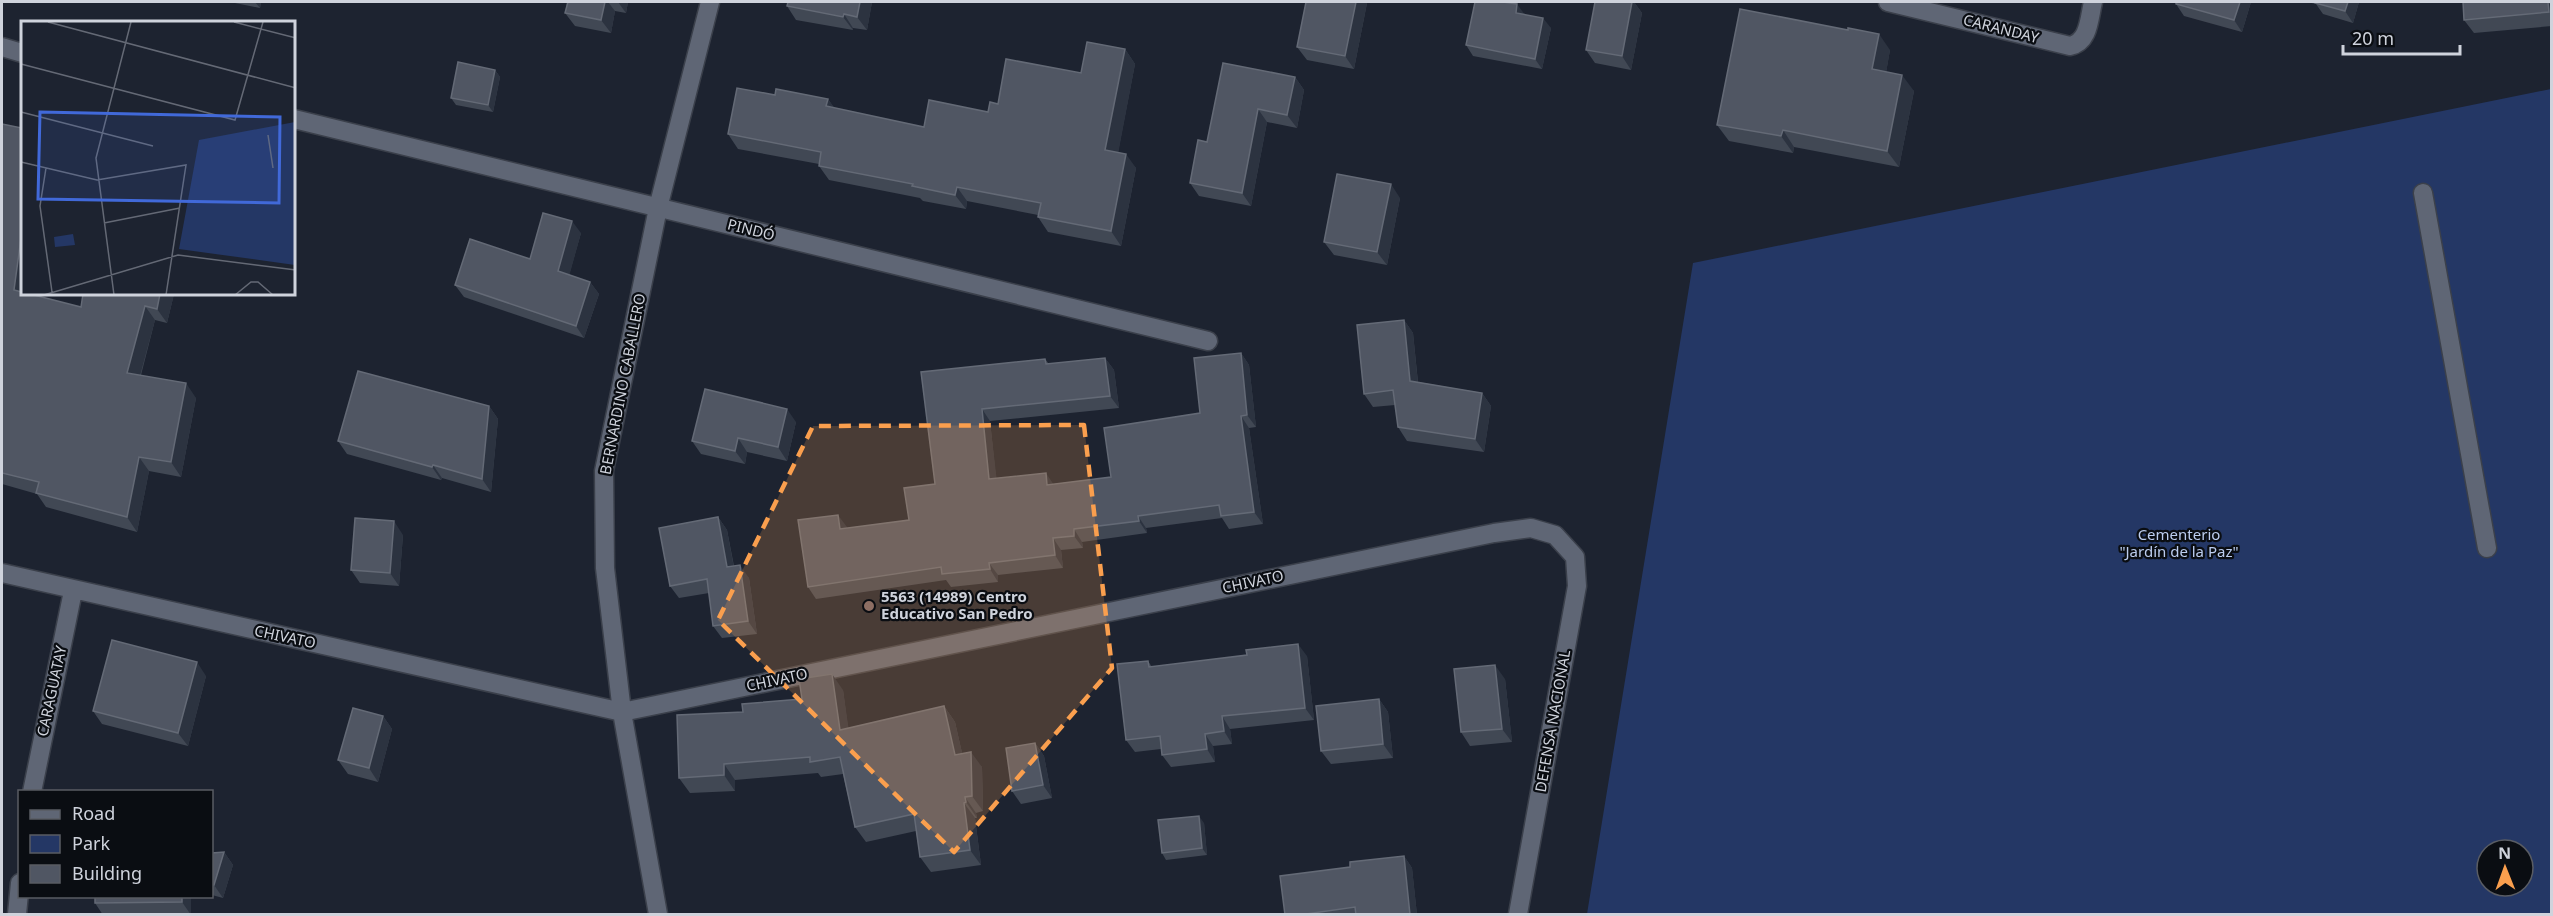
<svg xmlns="http://www.w3.org/2000/svg" width="2553" height="916" font-family="'Noto Sans',sans-serif">
<style>
.green{fill:#243765;fill-rule:evenodd}
.lines{fill:none;stroke-linecap:round;stroke-linejoin:round}
.service-casing{stroke:#3b404b;stroke-width:21}
.minor-casing{stroke:#3b404b;stroke-width:21}
.service{stroke:#5f6675;stroke-width:18}
.minor{stroke:#5f6675;stroke-width:18}
.wall{fill:#414854}
.shaded-wall{fill:#2c3340}
.building{fill:#505663;stroke:#646a76;stroke-width:1.5}
.marked{fill:#fa9f4e;fill-opacity:0.2;stroke:#fa9f4e;stroke-width:4.5;stroke-dasharray:12 8;stroke-linejoin:round}
.education-dot{fill:#8d6e63;stroke:#0a0d12;stroke-width:2}
.labels{text-anchor:middle;stroke-width:4.5;stroke-linejoin:round;paint-order:stroke}
.street-label{font-size:15px;fill:#cfd3dc;stroke:#0a0d12}
.park-label{font-size:15px;fill:#bccdef;stroke:#0a0d12}
.poi-label{font-size:15px;font-weight:bold;fill:#cfd3dc;stroke:#0a0d12;text-anchor:start}
.inset-road{fill:none;stroke:#646975;stroke-width:1.5}
.view{fill:#4169d9;fill-opacity:0.15;stroke:#4169d9;stroke-width:3}
.inset-edge{fill:none;stroke:#cfd3dc;stroke-width:3}
</style>
<rect width="100%" height="100%" fill="#1d2330"/>
<!-- green -->
<path class="green" d="M2551 89V914H1587L1693 263ZM2487 850H2523V886H2487Z"/>
<g class="lines">
<!-- service casing -->
<g class="service-casing">
<path id="service" d="M2423 193 2487 548"/>
</g>
<!-- minor casing -->
<g class="minor-casing">
<path id="minor" d="M1888 2 2070 46C2089 42 2089 19 2093 2
M2 47 22 53
M294 119 1208 341
M2 573 622 712 1494 533 1531 528 1555 535 1575 557 1577 586 1518 914
M32 792 73 591
M17 914 20 883
M658 914 622 712 605 568 604 471 658 208 710 2"/>
</g>
<!-- service -->
<use href="#service" class="service"/>
<!-- minor -->
<use href="#minor" class="minor"/>
</g>
<!-- wall -->
<path class="wall" d="M230 2H261L260 8Z
M566 2H628L626 13 615 11 611 33 575 26 565 13 567 2Z
M788 2H872L867 30 853 28V30L796 20 787 6Z
M1306 2H1366L1367 3 1354 69 1307 60 1297 47Z
M1595 2H1634L1642 13 1631 70 1595 63 1586 50Z
M2251 2 2242 32 2184 16 2176 4Z
M2307 2H2359L2353 23 2323 14 2316 4Z
M2463 2H2552V26L2474 33 2464 20Z
M1524 14 1551 28 1542 69 1473 56 1466 45Z
M1125 49 1135 64 1118 152 1136 168 1121 246 1048 232 1038 217V215L967 201 966 209 923 201 920 198 829 180 819 166V164L738 149 728 134 775 95 828 99 834 108 924 127 988 112 998 104 1081 73Z
M1890 50 1886 72 1914 91 1899 167 1794 147 1793 153 1729 141 1717 125Z
M495 70 500 77 493 112 456 105 451 98Z
M1295 77 1304 90 1297 128 1267 122 1251 206 1199 196 1190 183 1207 142Z
M2 124 22 294 81 307 83 294H174L167 323 155 320 141 375 196 398 181 477 149 471 137 532 46 507 37 494 2 484Z
M1400 198 1387 265 1334 255 1324 242Z
M581 233 569 275 590 282 599 294 584 338 464 297 455 285 530 259Z
M1404 320 1413 333 1418 382 1482 393 1491 406 1484 452 1407 441 1398 427 1395 405 1373 407 1364 394Z
M1241 353 1249 365 1256 427 1249 428 1263 524 1229 529 1222 518 1146 528 1147 533 1082 542 1083 548 1061 550 1063 568 998 575V582L951 587 946 580 816 599 808 587 847 527V528L909 520 935 484 921 372 1045 359 1049 364 1105 358 1114 370 1119 408 990 421 996 478 1054 484 1111 477 1200 413Z
M489 406 498 419 491 492 442 478 441 480 347 454 338 441Z
M796 422 787 461 747 452 745 464 701 454 692 441Z
M718 517 727 530 734 566 749 578 757 634 722 638 713 626 709 593 679 598 670 586Z
M403 535 399 586 360 583 351 570Z
M1307 656 1314 720 1230 729 1232 744 1213 746 1215 762 1171 767 1162 755 1161 749 1135 752 1126 740 1148 661 1152 667Z
M206 676 188 746 102 724 93 711Z
M1505 679 1512 742 1470 746 1461 732Z
M843 690 848 728 944 706 955 722 962 753 982 767 983 811 976 813 977 818H975L981 865 931 872 920 857 916 831 866 842 855 827 843 774 821 777 818 773 735 780V791L690 793 679 778 802 699Z
M1379 699 1388 712 1393 758 1331 764 1321 751Z
M383 716 392 729 378 782 348 774 338 760Z
M1035 743 1044 756 1052 798 1021 804 1012 791Z
M1204 823 1207 855 1166 860 1162 853Z
M224 852 233 865 223 898 212 895V853Z
M1404 856 1412 868 1417 915H1285L1350 867Z
M191 897V915H103L95 903Z"/>
<!-- shaded-wall -->
<path class="shaded-wall" d="M255 2H261L260 8Z
M605 2H608L615 11 611 33 601 20Z
M618 2H628L626 13Z
M860 2H872L867 30 857 17Z
M1356 2H1366L1367 3 1354 69 1345 56Z
M1632 2H1634L1642 13 1631 70 1622 56Z
M2240 2H2251L2242 32 2234 20Z
M2348 2H2359L2353 23 2345 11Z
M2548 2 2552 7V15L2549 12Z
M1517 4 1525 15 1516 13Z
M844 14 853 28V30L843 17Z
M1543 18 1551 28 1542 69 1535 59Z
M1879 34 1890 50 1884 85 1872 69Z
M1125 49 1135 64 1116 165 1105 150Z
M495 70 500 77 493 112 488 105Z
M1902 75 1914 91 1899 167 1887 151Z
M1295 77 1304 90 1297 128 1287 115Z
M828 99 838 113 826 106Z
M1258 109 1267 122 1251 206 1242 193Z
M1783 130 1794 147 1793 153 1781 136Z
M1126 154 1136 168 1121 246 1111 231Z
M1391 184 1400 198 1387 265 1377 252Z
M957 187 967 201 966 209 955 195Z
M572 221 581 233 567 284 558 271Z
M22 231V294L14 290Z
M590 282 599 294 584 338 576 326Z
M160 294H174L167 323 157 309Z
M145 306 155 320 137 387 127 373Z
M1404 320 1413 333 1419 394 1410 381Z
M1241 353 1249 365 1256 427 1247 415Z
M1105 358 1114 370 1119 408 1110 396Z
M186 383 196 398 181 477 171 462Z
M1482 393 1491 406 1484 452 1475 439Z
M489 406 498 419 491 492 482 479Z
M787 409 796 422 787 461 778 447Z
M982 409 990 421 998 491 989 479Z
M1241 416 1249 428 1263 524 1254 512Z
M738 438 747 452 745 464 735 451Z
M139 457 149 471 137 532 127 517Z
M433 465 442 478 441 480 432 467Z
M1046 473 1054 485H1047Z
M838 515 847 527 849 542 840 529Z
M1138 516 1146 528 1147 533 1139 521Z
M718 517 727 530 736 579 727 567Z
M394 521 403 535 399 586 390 573Z
M1074 529 1082 542 1083 548 1074 536Z
M1053 538 1061 550 1063 568 1055 555Z
M989 563 998 575V582L990 569Z
M740 565 749 578 757 634 748 621Z
M1298 644 1307 656 1314 720 1305 708Z
M197 662 206 676 188 746 178 733Z
M1495 665 1505 679 1512 742 1502 729Z
M832 674 843 690 851 745 840 730Z
M1379 699 1388 712 1393 758 1383 744Z
M944 706 955 722 966 770 955 755Z
M383 716 392 729 378 782 369 768Z
M1222 716 1230 729 1232 744 1224 731Z
M1205 734 1213 746 1215 762 1207 749Z
M1035 743 1044 756 1052 798 1043 785Z
M971 752 982 767 983 811 972 796Z
M724 764 735 780V791L724 775Z
M965 797 976 813 977 818 966 802Z
M964 803 975 818 981 865 970 850Z
M1199 816 1204 823 1207 855 1202 848Z
M224 852 233 865 223 898 214 885Z
M1404 856 1412 868 1417 915H1410Z
M182 897H191V915L182 902Z"/>
<!-- building -->
<path class="building" d="M568 2H605L601 20 565 13Z
M788 2H860L857 17 844 14 843 17 787 6Z
M1306 2H1356L1345 56 1297 47Z
M1475 2H1503L1517 4 1516 13 1543 18 1535 59 1466 45Z
M1595 2H1632L1622 56 1586 50Z
M2176 2H2240L2234 20 2176 4Z
M2315 2H2348L2345 11 2315 3Z
M2463 2H2548L2549 12 2464 20Z
M1740 9 1848 30V28L1879 34 1872 69 1902 75 1887 151 1783 130 1781 136 1717 125Z
M1087 42 1125 49 1105 150 1126 154 1111 231 1038 217 1041 203 957 187 955 195 912 186 913 184 819 166 821 152 728 134 737 88 775 95 776 89 828 99 826 106 924 127 929 100 988 112 990 102 998 104 1006 59 1081 73Z
M458 62 495 70 488 105 451 98Z
M1223 63 1295 77 1287 115 1258 109 1242 193 1190 183 1198 140 1207 142Z
M2 124 22 128V231L14 290 22 292V294H30L81 307 83 294H160L157 309 145 306 127 373 186 383 171 462 139 457 127 517 36 493 39 482 2 473Z
M1337 174 1391 184 1377 252 1324 242Z
M543 213 572 221 558 271 590 282 576 326 455 285 470 239 530 259Z
M1404 320 1410 381 1482 393 1475 439 1398 427 1393 390 1364 394 1357 325Z
M1241 353 1247 415 1241 416 1254 512 1221 516 1219 505 1138 516 1139 521 1074 529V536L1053 538 1055 555 989 563 990 569 942 574 941 567 808 587 798 520 838 515 840 529 909 520 904 488 935 484 921 372 1045 359 1046 364 1105 358 1110 396 982 409 989 479 1046 473 1047 485 1111 477 1104 428 1200 413 1194 358Z
M358 371 489 406 482 479 433 465 432 467 338 441Z
M705 389 787 409 778 447 738 438 735 451 692 441Z
M718 517 727 567 740 565 748 621 713 626 707 579 670 586 659 528Z
M355 518 394 521 390 573 351 570Z
M112 640 197 662 178 733 93 711Z
M1298 644 1305 708 1222 716 1224 731 1205 734 1207 749 1162 755 1160 736 1126 740 1117 664 1148 661 1149 667 1247 655 1246 650Z
M1495 665 1502 729 1461 732 1454 669Z
M832 674 840 730 944 706 955 755 971 752 972 796 965 797 966 802 964 803 970 850 920 857 914 814 855 827 840 757 810 762V757L724 764V775L679 778 677 715 743 712 742 704 802 699 799 679Z
M1379 699 1383 744 1321 751 1316 706Z
M353 708 383 716 369 768 338 760Z
M1035 743 1043 785 1012 791 1006 748Z
M1199 816 1202 848 1162 853 1158 820Z
M224 852 214 885H212V853Z
M1404 856 1410 915H1356L1355 907 1299 915H1285L1280 876 1350 867V862Z
M95 897H182V902L95 903Z"/>
<!-- marked area -->
<path class="marked" d="M1084 425 1112 668 954 852 718 620 813 426Z"/>
<!-- markers -->
<circle class="education-dot" cx="869" cy="606" r="6"/>
<g class="labels">
<!-- street labels -->
<g class="street-label">
<text transform="translate(2001 29) rotate(14)" y="5">CARANDAY</text>
<text transform="translate(751 230) rotate(14)" y="5">PINDÓ</text>
<text transform="translate(623 384) rotate(-79)" y="5">BERNARDINO CABALLERO</text>
<text transform="translate(1253 582) rotate(-12)" y="5">CHIVATO</text>
<text transform="translate(285 637) rotate(12)" y="5">CHIVATO</text>
<text transform="translate(777 680) rotate(-12)" y="5">CHIVATO</text>
<text transform="translate(52 691) rotate(-78)" y="5">CARAGUATAY</text>
<text transform="translate(1553 721) rotate(-80)" y="5">DEFENSA NACIONAL</text>
</g>
<!-- park labels -->
<g class="park-label">
<text x="2179" y="540">Cementerio<tspan x="2179" dy="17">"Jardín de la Paz"</tspan></text>
</g>
<!-- poi labels -->
<g class="poi-label">
<text x="881" y="602">5563 (14989) Centro<tspan x="881" dy="17">Educativo San Pedro</tspan></text>
</g>
</g>
<!-- overview -->
<g transform="translate(21 21)">
<rect width="274" height="274" fill="#1d2330"/>
<path d="M274 101V244L158 228 178 119ZM52 213 54 224 34 226 33 216Z" fill="#243765"/>
<path class="inset-road" d="M27 1 275 67M213 1 275 17M0 43 214 99 242 1M0 91 132 125M247 114 252 147M0 141 76 159 165 144 145 274M25 147 19 185 31 271M83 202 159 187M23 274 157 234 275 249M93 274 75 137 110 1M214 274 230 261H237L252 274"/>
<path class="view" d="M19 91 259 96 258 182 17 178Z"/>
<rect width="274" height="274" class="inset-edge"/>
</g>
<!-- border -->
<rect width="2553" height="916" fill="none" stroke="#cfd3dc" stroke-width="6"/>
<!-- legend -->
<rect x="18" y="790" width="195" height="108" fill="#0a0d12" stroke="#595c63" stroke-width="1.5"/>
<rect x="30" y="810" width="30" height="9" fill="#5f6675" stroke="#595c63" stroke-width="1.5"/>
<text x="72" y="820" font-size="18" fill="#cfd3dc">Road</text>
<rect x="30" y="835" width="30" height="18" fill="#243765" stroke="#595c63" stroke-width="1.5"/>
<text x="72" y="850" font-size="18" fill="#cfd3dc">Park</text>
<rect x="30" y="865" width="30" height="18" fill="#505663" stroke="#595c63" stroke-width="1.5"/>
<text x="72" y="880" font-size="18" fill="#cfd3dc">Building</text>
<!-- north arrow -->
<g transform="translate(2505 868) rotate(359)"><circle r="28" fill="#0a0d12" stroke="#595c63" stroke-width="1.5"/>
<path d="M0-4.5L10 22L0 15L-10 22Z" fill="#fa9f4e"/>
<text y="-9" font-size="16" font-weight="bold" text-anchor="middle" fill="#cfd3dc">N</text>
</g>
<!-- scale -->
<path d="M2343 45v9h117v-9" fill="none" stroke="#cfd3dc" stroke-width="3"/>
<text x="2352" y="45" font-size="18" fill="#cfd3dc" stroke="#0a0d12" stroke-width="4.5" paint-order="stroke">20 m</text>
</svg>
